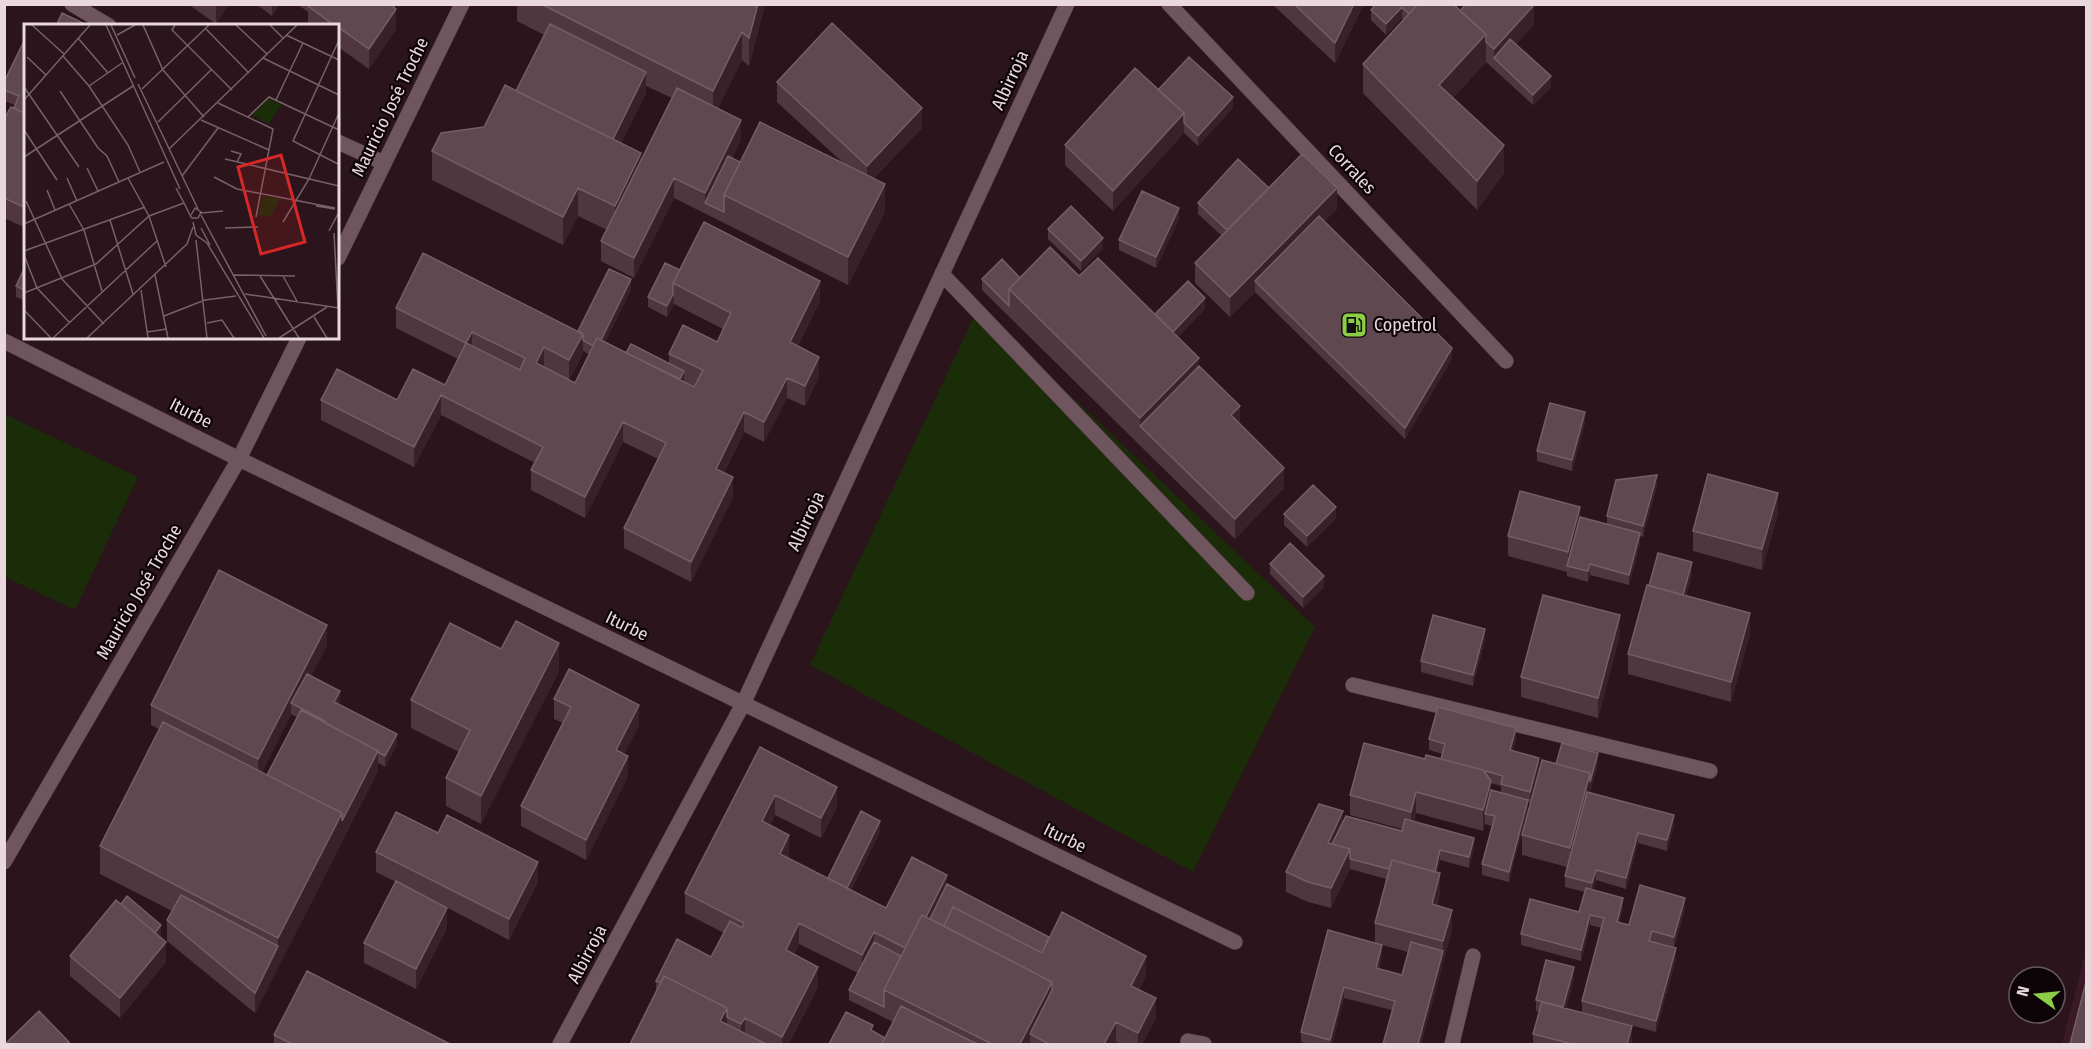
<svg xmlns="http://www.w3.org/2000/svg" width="2091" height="1049" font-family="'Fira Sans Condensed',sans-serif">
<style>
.built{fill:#391a26}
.green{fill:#1b2c09}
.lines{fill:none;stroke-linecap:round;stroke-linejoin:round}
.lane-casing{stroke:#462f37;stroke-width:16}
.street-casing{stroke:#462f37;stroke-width:16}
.lane{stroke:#6f565e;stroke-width:15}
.street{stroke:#6f565e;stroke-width:15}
.wall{fill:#4f363f;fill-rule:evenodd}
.shaded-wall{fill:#39212a}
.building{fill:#5f4850;stroke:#755e66;stroke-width:1.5;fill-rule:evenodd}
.labels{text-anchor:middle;stroke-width:4.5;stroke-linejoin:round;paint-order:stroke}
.street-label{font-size:18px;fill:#e9d8dd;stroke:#0d0407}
.poi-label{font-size:18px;fill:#e9d8dd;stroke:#0d0407;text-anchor:start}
.inset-road{fill:none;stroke:#776269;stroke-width:1.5}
.view{fill:#d62828;fill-opacity:0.15;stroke:#d62828;stroke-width:3}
.inset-edge{fill:none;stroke:#e9d8dd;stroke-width:3}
</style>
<rect width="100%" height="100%" fill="#2b141c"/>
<!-- built -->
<path class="built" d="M2086 950V1044H2062Z"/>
<!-- green -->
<path class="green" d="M978 308 1315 627 1193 872 810 665Z
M4 414 138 477 75 610 5 577Z"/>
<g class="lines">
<!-- lane casing -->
<g class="lane-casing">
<path id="lane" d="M72 4 109 26
M338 142 384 163
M942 274 1247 593
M1353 685 1710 771"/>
</g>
<!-- street casing -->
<g class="street-casing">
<path id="street" d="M1169 4 1506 361
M338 258 462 4
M4 341 239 459 1235 942
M4 862 239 459 299 338
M1188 1041 1204 1044
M560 1044 743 704 1067 4
M1452 1044 1473 956"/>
</g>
<!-- lane -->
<use href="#lane" class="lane"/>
<!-- street -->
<use href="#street" class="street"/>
</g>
<!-- wall -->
<path class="wall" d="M188 4H229L216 24Z
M256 4H280L272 16Z
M297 4H391L396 29 369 69 338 47V26H308V12Z
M517 4H765L749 66 742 60 718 108 741 140 732 158 740 162H842L777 102V82L922 128 874 178 885 212 848 285 674 198 634 278 601 261V241L607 230 578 216 563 245 432 180V151L484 127 516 91 544 35 517 21ZM646 86 672 98 641 161 621 143 646 93Z
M1272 4H1364L1335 63Z
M1376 4 1460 11 1534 25 1516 44 1551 87 1533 105 1486 62 1453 98 1504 173 1477 210 1363 93V64L1404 20 1402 18 1386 35 1371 20V10Z
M26 37V228L4 218V119L14 108 15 105 4 101V82Z
M1158 90 1233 108 1198 146 1184 133 1113 211 1065 165V145Z
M1269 188 1337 209 1324 221 1452 359 1405 439 1255 292 1230 317 1195 283V263L1222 236 1198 214V203Z
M1179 219 1156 268 1119 250V240Z
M1048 229 1103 248 1081 271 1048 239Z
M26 256V301L16 297V286L24 269V260Z
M680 270 820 301 798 346 819 377 805 406 787 398 764 442 744 432 724 473 733 497 691 582 624 548V528L658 459 623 442 585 518 531 490V470L535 463 441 415 414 467 321 420V400H397L445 385 458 359 396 328V308L578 331 631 290 605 342 626 353 669 363V354L717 342 723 329 674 304 667 317 648 307V297ZM583 351 589 354 575 383 569 380 583 354Z
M1079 276 1155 314 1205 309 1178 337 1284 488 1235 539 982 290V279Z
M139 338H150L148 341Z
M1585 423 1572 471 1537 461V451Z
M1657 486 1643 537 1640 536V544L1629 585 1590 575 1588 582 1567 576V572L1508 556V536L1580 517 1607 524V516Z
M1778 513 1762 570 1693 551V531Z
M1284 514 1336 518 1307 547 1284 525Z
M1270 564 1324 587 1303 608 1270 574Z
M1692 573 1686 596 1750 633 1731 702 1628 674V654L1649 586Z
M1620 635 1598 718 1521 697V677Z
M1485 640 1473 686 1421 672V661Z
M327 645 311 676 340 702 339 704 397 745 385 767 378 763V771L255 1013 167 941V920L172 911 100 874V846L159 729 151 725V705ZM291 714 297 717 267 775 262 772Z
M501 649 559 671 481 824 446 806V778L459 752 411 728V700Z
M554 699 639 725 624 754 628 776 586 860 521 826V806L563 723 554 719Z
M1429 739H1516L1512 751 1539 758 1530 803 1528 802 1509 882 1482 875V864L1492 826 1485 824 1483 831 1416 813 1414 822 1474 848 1469 868 1440 860 1437 872 1440 893 1437 906 1452 930 1421 1044 1392 1010 1344 998 1332 1044H1309L1301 1042V1032L1328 930 1382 955 1379 969 1402 975 1408 952 1375 943V923L1386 879 1350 869 1331 908 1308 902 1286 892V872L1343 822 1402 831V829L1350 815V795L1425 759H1441L1443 754 1429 750ZM1491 783 1501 786V793L1491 790Z
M760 747 837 807 821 838 775 815 770 825 789 855 788 858 828 878 880 832 851 890 886 908 947 884 1049 937 1146 976 1139 990 1156 1018 1142 1044H1121L1116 1042 1115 1044H829L873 1032 885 1038 893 1022 849 1000V990L858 973 799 944 794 954 818 987 789 1044H630L656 993V981L711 957 724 933 685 913V893Z
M1598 763 1590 792 1674 825 1667 851 1638 843 1626 889 1596 880 1593 890 1623 908 1619 923 1629 925 1685 908 1674 948 1676 959 1656 1032 1582 1012V1001L1602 928 1590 925 1581 961 1521 945V934L1579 912 1585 892 1565 887V876L1567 867 1522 855V835L1556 764Z
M376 852 538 882 509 940 444 906 447 928 416 989 364 963V943L396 882 376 872Z
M161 936 160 937 166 962 120 1018 70 976V956Z
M1574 978 1566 1008 1632 1044H1533V1034L1539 1012 1536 1011V1000Z
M274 1035 450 1044H274Z"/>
<!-- shaded-wall -->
<path class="shaded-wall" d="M216 4H229L216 24Z
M273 4H280L272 16V5Z
M758 4H765L749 66V38Z
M1354 4H1364L1335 63V43Z
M1534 5V25L1499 63 1494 58V49Z
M1402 7V18L1386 35V24Z
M396 9V29L369 69V49Z
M742 32V60L713 119V91Z
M1486 34V62L1439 114V85Z
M646 72V93L610 166V146Z
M1551 76V87L1533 105V95Z
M1233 97V108L1198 146V136Z
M922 108V128L867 186V166Z
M1184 113V133L1113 211V191Z
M741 120V140L709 205 705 203V193Z
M1504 145V173L1477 210V181Z
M641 153V182L615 234V206Z
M674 178V198L634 278V258Z
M885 184V212L848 285V257Z
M578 188V216L563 245V217Z
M1337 188V209L1260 286 1255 281V292L1230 317V297Z
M1179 208V219L1156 268V257Z
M1103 238V248L1081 271V261Z
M631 279V290L597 358V348Z
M820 281V301L790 362V342Z
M673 294 674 304 667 317V306Z
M1205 298V309L1164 351V341Z
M472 332V352L466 343Z
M583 334V354L569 380V360Z
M544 347V368L536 363Z
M1452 348V359L1405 439V428Z
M819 357V377L805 406V386Z
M1199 358V386L1140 426V446V418Z
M684 371V382L676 387Z
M787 378V398L764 442V422Z
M441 395V415L414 467V447Z
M1240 406V426L1231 415Z
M744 412V432L716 489V469Z
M1585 412V423L1572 471V460Z
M623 422V442L585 518V497Z
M1284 468V488L1235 539V519Z
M1657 475V486L1643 537V526Z
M733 477V497L691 582V562Z
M1778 493V513L1762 570V549Z
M1336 507V518L1307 547V536Z
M1580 507V527L1568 566V552Z
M1640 533V544L1629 585V575Z
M1692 562V573L1681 615V604Z
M1590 564V575L1588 582V571Z
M1324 576V587L1303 608V597Z
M1750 613V633L1731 702V682Z
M1620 615V635L1598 718V698Z
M327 625V645L296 706 291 703V714L258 780V759Z
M1485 629V640L1473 686V675Z
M559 643V671L481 824V796Z
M340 691V702L334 713V702Z
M639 705V725L616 770V750Z
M1516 728V739L1510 761V750Z
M397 734V745L385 767V756Z
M378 751V771L255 1013V993L278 946V938L342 813Z
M1598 753V763L1590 793V782Z
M628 756V776L586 860V840Z
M1539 758V769L1530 803V792Z
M1590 773V793L1570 868V848Z
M1491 781V801L1485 814V824L1483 831V810Z
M837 787V807L821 838V818Z
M1416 792V813L1411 832V812Z
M775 795V815L762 841V821Z
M1528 800V811L1509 882V872Z
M1343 811V832L1332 854 1328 843Z
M1674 815V825L1667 851V840Z
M880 821V832L843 906V895Z
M1638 833V843L1626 889V878Z
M789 835V855L780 874V854Z
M1474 838V848L1469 868V857Z
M1350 849V869L1331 908V888Z
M1440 850V860L1432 891V881Z
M538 862V882L509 940V919Z
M1596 870V880L1592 894V883Z
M1440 873V893L1432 925V904Z
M947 875V895L909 950Z
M1623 898V908L1617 932V922Z
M1685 898V908L1674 948V937Z
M447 908V928L416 989V969Z
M1452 910V930L1421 1044H1418L1443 951V941Z
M1590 915V925L1581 961V950Z
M799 923V944L786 970V950Z
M161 925V936L151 949V938Z
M874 932V952L862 976V955Z
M166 942V962L120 1018V998Z
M1382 945V955L1376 979V968Z
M1676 948V959L1656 1032V1021Z
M1146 956V976L1131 1006V986Z
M818 967V987L789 1044H782V1037Z
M1574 967V978L1563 1018V1008Z
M1052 982V1010L1030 1034V1044H1020Z
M1344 987V998L1332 1044H1330V1040Z
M1156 998V1018L1142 1044H1138V1033Z
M727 1008V1037L720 1021Z
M745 1018V1038L741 1044V1024Z
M1116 1022V1042L1115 1044H1104Z
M1632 1026V1044H1627Z"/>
<!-- building -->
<path class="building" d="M309 4H391L396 9 369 49 338 27V26H335L308 6Z
M541 4H758L749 38 742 32 713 91Z
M1294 4H1354L1335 43Z
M1376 4H1418L1409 14 1402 7 1386 24 1371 10Z
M1418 4H1453L1486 34 1439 85 1504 145 1477 181 1363 64Z
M1466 4H1533L1534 5 1494 49 1486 42V34L1460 11Z
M62 13 89 26H56Z
M832 23 922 108 867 166 777 82Z
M550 24 646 72 613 139 516 91Z
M26 37V114L14 108 19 96 4 90V82Z
M1510 39 1551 76 1533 95 1494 58Z
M1189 57 1233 97 1198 136 1184 123V113L1158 90Z
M1135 68 1184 113 1113 191 1065 145Z
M505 85 641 153 615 206 578 188 563 217 432 151 441 133 484 127Z
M677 88 741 120 705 193 674 178 634 258 601 241Z
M11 107 26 114V208L4 198V119Z
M760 122 885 184 848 257 724 195Z
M1302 154 1337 188 1230 297 1195 263Z
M728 156 740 162 724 195V212L705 203Z
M1238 159 1269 188 1227 230 1198 203Z
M1142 191 1179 208 1156 257 1119 240Z
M1071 206 1103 238 1081 261 1048 229Z
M1319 216 1452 348 1405 428 1255 281Z
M704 222 820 281 790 342 819 357 805 386 787 378 764 422 744 412 716 469 733 477 691 562 624 528 666 443 623 422 585 497 531 470 543 447 441 395 414 447 321 400 337 369 397 400 413 369 445 385 466 343 396 308 423 253 583 334 569 360 544 347 536 363 575 383 597 338 694 387 703 370 669 354 683 325 717 342 731 313 673 283ZM472 332 525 358 520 370 466 343Z
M1050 247 1079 276 1098 258 1199 358 1140 418 1009 289Z
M1002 259 1020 278 1009 289V306L982 279Z
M665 263 680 270 673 283V294L667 306 648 297Z
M24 269 26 270V291L16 286Z
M609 269 631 279 601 340 597 338 593 346 583 340V334L578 331Z
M1188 281 1205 298 1173 332 1155 314Z
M631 344 684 371 680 379 626 353Z
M1199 366 1240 406 1231 415 1284 468 1235 519 1140 426Z
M1550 403 1585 412 1572 460 1537 451Z
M1708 474 1778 493 1762 549 1693 531Z
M1657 475 1643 526 1607 516 1616 480Z
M1313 485 1336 507 1307 536 1284 514Z
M1520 491 1580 507 1568 552 1508 536Z
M1580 517 1640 533 1629 575 1590 564 1588 571 1567 566Z
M1290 543 1324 576 1303 597 1270 564Z
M1658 553 1692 562 1683 595 1649 586Z
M219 570 327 625 258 759 151 705Z
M1647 585 1750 613 1731 682 1628 654Z
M1543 595 1620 615 1598 698 1521 677Z
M1433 615 1485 629 1473 675 1421 661Z
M516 621 559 643 481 796 446 778 470 730 411 700 450 623 501 649Z
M569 669 639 705 616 750 628 756 586 840 521 806 571 707 554 699Z
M307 674 340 691 334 702 397 734 385 756 378 752V751L324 722 325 721 291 703Z
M1438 707 1516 728 1510 750 1539 758 1530 792 1501 784 1503 776 1486 771 1485 773 1483 770 1441 759 1445 744 1429 739Z
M301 710 378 751 342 821V813L267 775Z
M163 722 342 813 278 938 100 846Z
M1364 743 1425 759 1426 755 1483 770 1491 781 1483 810 1416 792 1411 812 1350 795Z
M1562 743 1598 753 1590 782V773L1556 764Z
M760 747 837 787 821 818 775 795 762 821 789 835 780 854 886 908 912 857 947 875 926 917 922 915 905 948 874 932 862 955 799 923 786 950 818 967 782 1037 745 1018 741 1024 727 1017V1008L664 976 661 983 656 981 677 939 711 957 730 921 742 928 744 923 685 893Z
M1542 760 1590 773 1570 848 1522 835Z
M1491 790 1528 800 1509 872 1482 864 1495 816 1485 814Z
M1587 792 1674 815 1667 840 1638 833 1626 878 1596 870 1592 883 1565 876Z
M1319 804 1343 811 1328 843 1350 849 1331 888 1308 882 1286 872Z
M861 811 880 821 847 888 828 878Z
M396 812 438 833 447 815 538 862 509 919 376 852Z
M1346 816 1402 831 1405 819 1474 838 1469 857 1440 850 1435 872 1392 860 1389 869 1350 859V849L1332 844Z
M1392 860 1440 873 1432 904 1452 910 1443 941 1375 923Z
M396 881 447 908 416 969 364 943Z
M947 884 1049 937 1042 953 953 907 944 926 930 919Z
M1640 885 1685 898 1674 937 1652 931 1649 941 1676 948 1656 1021 1582 1001 1604 918 1590 915 1581 950 1521 934 1530 899 1579 912 1586 888 1623 898 1617 922 1629 925Z
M181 895 278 946 255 993 167 920Z
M127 896 161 925 155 933 121 904Z
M116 900 166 942 120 998 70 956Z
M953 907 1042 953 1062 912 1146 956 1131 986 1156 998 1138 1033 1116 1022 1104 1044H1049L1030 1034 1052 990V982L944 926Z
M922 915 1052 982 1020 1044H992L884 990Z
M1328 930 1382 945 1376 968 1402 975 1411 942 1443 951 1418 1044H1383L1395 1001 1344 987 1330 1040 1301 1032Z
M874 942 901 956 884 990V1007L849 990Z
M1546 960 1574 967 1563 1007 1536 1000Z
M307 971 450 1044H292L274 1035Z
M664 976 727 1008 720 1021 766 1044H630Z
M2086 982V1044H2070Z
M1542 1002 1632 1026 1627 1044H1572L1533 1034Z
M901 1006 977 1044H882Z
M39 1011 69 1042 66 1044H5Z
M846 1012 873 1025 871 1030 885 1038 882 1044H829Z"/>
<!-- icons -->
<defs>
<g id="fuel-square" transform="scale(1.35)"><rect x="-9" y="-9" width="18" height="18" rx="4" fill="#8bce46" stroke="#0d0407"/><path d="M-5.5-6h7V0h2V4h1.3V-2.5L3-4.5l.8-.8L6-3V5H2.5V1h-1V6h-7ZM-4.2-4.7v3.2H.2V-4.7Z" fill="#111"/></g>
</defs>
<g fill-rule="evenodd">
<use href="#fuel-square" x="1354" y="325"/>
</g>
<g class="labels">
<!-- street labels -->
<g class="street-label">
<text transform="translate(1010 80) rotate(-65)" y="6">Albirroja</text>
<text transform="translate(390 107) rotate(-64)" y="6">Mauricio José Troche</text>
<text transform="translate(1352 169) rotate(47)" y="6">Corrales</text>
<text transform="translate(191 413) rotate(27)" y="6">Iturbe</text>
<text transform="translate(806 521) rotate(-65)" y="6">Albirroja</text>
<text transform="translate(139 592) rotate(-60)" y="6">Mauricio José Troche</text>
<text transform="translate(627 626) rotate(26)" y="6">Iturbe</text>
<text transform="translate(1065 838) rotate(26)" y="6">Iturbe</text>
<text transform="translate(587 954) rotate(-62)" y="6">Albirroja</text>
</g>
<!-- poi labels -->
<g class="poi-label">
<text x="1374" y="331">Copetrol</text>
</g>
</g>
<!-- overview -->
<g transform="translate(24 24)">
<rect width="315" height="315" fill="#2b141c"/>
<path d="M244 74 258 81 244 100 228 91ZM239 172 256 175 246 193 234 191Z" fill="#1b2c09"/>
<path class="inset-road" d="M8 1 40 30M82 1 156 165M87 1 111 54M119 1 139 46 180 93M151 1 148 6 208 66M212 1 243 30M246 1 259 14M182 5 225 49M93 11 111 1M262 11 315 36M54 14 84 49M39 32 65 62 104 121 116 148M3 33 22 51M239 34 315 71M114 60 174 185M65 62 98 39M0 63 55 143M118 65 185 1M36 67 74 124 83 132 95 158M0 76 66 1M252 76 279 19M194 79 249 105 232 193M224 93 245 73 315 106M177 96 245 126M134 98 188 45M0 106 33 156M145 125 273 1M207 127 217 130 213 138M0 133 109 62M201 135 315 162M314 140 269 117 315 16M63 144 74 167M158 152 194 104M190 153 213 165 311 184M43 154 53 177M104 154 125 192 142 243M152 164 160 179 167 193 168 194H174L177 188 171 184 167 191M23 166 31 186M2 177 38 255 80 300M45 180 60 206 78 267M292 182 311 185M177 189 199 187M177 191 242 312M86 196 109 270M169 198 172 211 183 219 240 314M259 198 285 155 315 89M0 200 140 138M177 204 186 221M201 204 234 203M305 207 315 188M310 209 314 284M172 216 183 314M0 227 121 183M0 231 13 264 46 299M131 251 144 314M210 251 271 252M236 252 275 314M259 252 274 279M117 266 124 314M0 269 72 240 125 192 160 179M221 270 315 284M0 286 27 314M140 292 181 276 212 272M290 293 303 314M183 299 198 296 210 314M123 308 143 305M29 314 133 217M63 314 163 220 169 203M255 314 303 283"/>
<path class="view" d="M257 131 281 218 237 230 214 143Z"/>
<rect width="315" height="315" class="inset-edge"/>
</g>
<!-- border -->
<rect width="2091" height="1049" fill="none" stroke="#e9d8dd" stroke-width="12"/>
<!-- north arrow -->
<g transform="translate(2037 995) rotate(285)"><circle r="28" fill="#0d0407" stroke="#65595d" stroke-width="1.5"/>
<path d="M0-4.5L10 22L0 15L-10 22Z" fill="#8bce46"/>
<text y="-9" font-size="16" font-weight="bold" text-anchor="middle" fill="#e9d8dd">N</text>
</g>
</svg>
